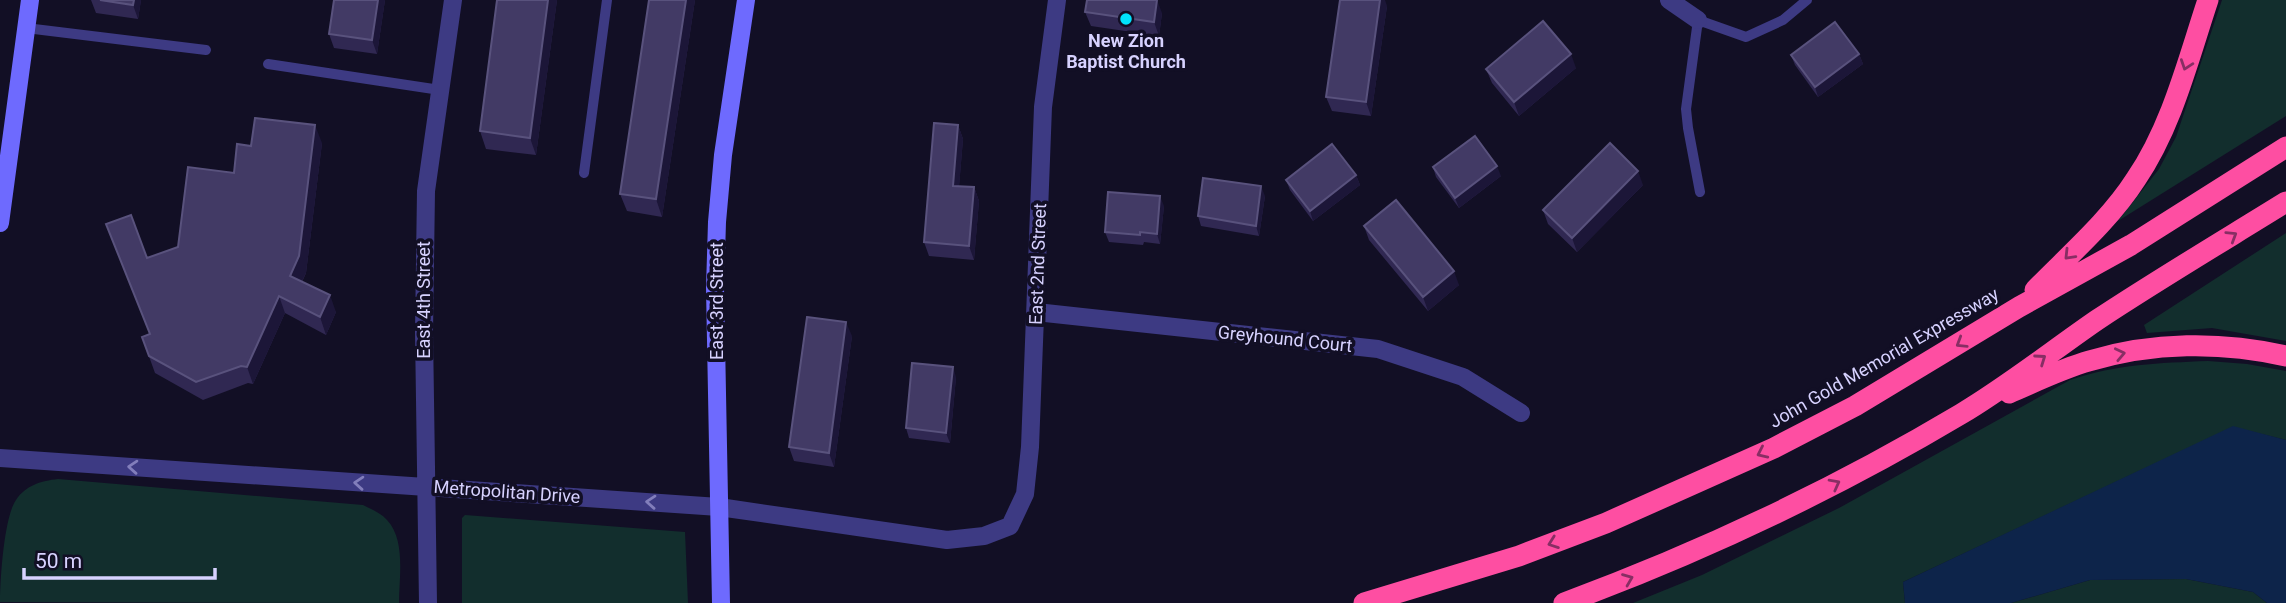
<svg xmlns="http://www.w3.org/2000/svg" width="2286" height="603" font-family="Roboto,sans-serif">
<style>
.green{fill:#122e2d}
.water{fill:#0d244a}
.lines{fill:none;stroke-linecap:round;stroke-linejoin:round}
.service{stroke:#3d3a83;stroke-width:10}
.minor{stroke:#3d3a83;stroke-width:18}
.tertiary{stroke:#3d3a83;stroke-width:18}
.secondary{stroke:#6e6afe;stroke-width:18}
.motorway{stroke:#fe4ea2;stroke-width:21}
.wall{fill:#302852}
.shaded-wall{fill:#1c1638}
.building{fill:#423a65;stroke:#59527d;stroke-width:2}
.oneway{stroke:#882e64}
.oneway2{stroke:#827ebb}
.poi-dot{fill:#01e3fc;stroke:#120f25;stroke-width:2.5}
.labels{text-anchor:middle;stroke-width:7;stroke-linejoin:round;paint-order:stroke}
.poi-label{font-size:18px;font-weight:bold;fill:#d7d2ff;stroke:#120f25}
.street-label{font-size:18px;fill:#d7d2ff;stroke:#120f25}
</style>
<rect width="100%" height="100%" fill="#120f25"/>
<!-- green -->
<path class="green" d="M2222 0H2286V116L2118 221 2159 169 2176 137Z
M2286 233V341L2212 328 2147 333 2144 325Z
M2208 361 2247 364 2286 371V440L2233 427 1903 582 1905 603H1633L1702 575 1839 508 2070 380C2117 364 2159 363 2208 361Z
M58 479 363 505C371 509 381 513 387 520 406 540 399 578 399 603L0 602C0 580 4 517 16 500 26 485 41 481 58 479Z
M465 515 685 532 688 603H462V518Z
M2186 579 2253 592 2267 603H2011L2090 580Z"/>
<!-- water -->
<path class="water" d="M2233 426 2286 440V603H2267L2253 592 2186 579 2090 580 2011 603H1905L1903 582Z"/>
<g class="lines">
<!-- service -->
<path class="service" d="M26 28 206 50
M268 64 440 90
M584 173 607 0
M1700 192 1688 128 1686 109 1698 20 1746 37 1783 20 1807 0"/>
<!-- minor -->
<path class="minor" d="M1669 0 1698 20
M1036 312 1378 349 1463 377 1521 413
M719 507 947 540 984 536 1010 526 1025 494 1030 447 1043 107 1057 0"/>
<!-- tertiary -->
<path class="tertiary" d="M0 458 719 507
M428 603 424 332 426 191 453 0"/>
<!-- secondary -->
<path class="secondary" d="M0 223 30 0
M721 603 715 288 717 222 723 155 746 0"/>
<!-- motorway -->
<path class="motorway" d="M2035 290C2069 255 2109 221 2136 179 2172 126 2188 60 2208 0
M2009 393C2035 382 2061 369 2089 361 2152 342 2221 341 2286 356
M1364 603 1519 556 1606 523 1774 448 1855 406 2019 307 2131 245 2286 147
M1564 603C1702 552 1835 489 1961 414 2008 386 2052 351 2097 320 2159 279 2223 241 2286 202"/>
</g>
<!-- wall -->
<path class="wall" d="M91 0H141L138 19 96 13Z
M385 0 377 54 334 48 329 34Z
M497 0H557L536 155 486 149 480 131Z
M649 0H695L662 217 627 211 620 194Z
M1387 6 1371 116 1332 111 1326 97Z
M1085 12 1162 13 1159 36 1091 26Z
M1859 54 1863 64 1818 97 1795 65 1791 55Z
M1576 68 1519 116 1492 83 1486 69Z
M958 125 963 139 959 186 974 187 979 201 974 260 929 256 924 242Z
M322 143 306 273 302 282 336 312 326 335 285 313 253 384 248 383 203 400 155 373 142 337 149 335 147 258 178 247 234 173 251 146Z
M1433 167 1501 176 1459 208 1436 177Z
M1356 175 1360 185 1313 221 1290 190 1286 180Z
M1643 185 1577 252 1548 224 1543 210Z
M1265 196 1259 236 1201 226 1198 216Z
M1164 206 1160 244 1144 242 1143 245 1109 242 1105 232Z
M1364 226 1459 285 1428 311 1369 240Z
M852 336 834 467 794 461 789 447Z
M956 377 950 443 909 438 906 428Z"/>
<!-- shaded-wall -->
<path class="shaded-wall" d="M134 0H141L138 19 133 5Z
M378 0H385L377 54 372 40Z
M548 0H557L536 155 530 138Z
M686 0H695L662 217 656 199Z
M1157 0 1162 13 1159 36 1154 22Z
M1380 0H1385L1387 6 1371 116 1366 102Z
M1571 54 1576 68 1519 116 1514 102Z
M1859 54 1863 64 1818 97 1815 87Z
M315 125 322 143 306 273 296 293 290 276Z
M958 125 963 139 958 200 953 186Z
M1497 166 1501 176 1459 208 1455 198Z
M1638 171 1643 185 1577 252 1572 238Z
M1356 175 1360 185 1313 221 1310 211Z
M1261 186 1265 196 1259 236 1256 226Z
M974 187 979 201 974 260 969 246Z
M1160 196 1164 206 1160 244 1157 234Z
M1454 271 1459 285 1428 311 1423 297Z
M330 295 336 312 326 335 320 317Z
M279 296 285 313 253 384 247 367Z
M846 322 852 336 834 467 829 453Z
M953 367 956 377 950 443 946 433Z"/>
<!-- building -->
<path class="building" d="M100 0H134L133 5Z
M334 0H378L372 40 329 34Z
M497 0H548L530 138 480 131Z
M649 0H686L656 199 620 194Z
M1087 0H1157L1154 22 1085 12Z
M1340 0H1380L1366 102 1326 97Z
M1543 21 1571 54 1514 102 1486 69Z
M1835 22 1859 54 1815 87 1791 55Z
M255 118 315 125 299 256 290 276 330 295 320 317 279 296 247 367 241 366 196 382 149 356 142 337 150 334 106 224 131 215 147 258 178 247 188 167 234 173 237 144 251 146Z
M934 123 958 125 953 186 974 187 969 246 924 242Z
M1475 136 1497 166 1455 198 1433 167Z
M1610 143 1638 171 1572 238 1543 210Z
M1332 144 1356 175 1310 211 1286 180Z
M1203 178 1261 186 1256 226 1198 216Z
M1108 192 1160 196 1157 234 1140 232V235L1105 232Z
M1396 200 1454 271 1423 297 1364 226Z
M807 317 846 322 829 453 789 447Z
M912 363 953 367 946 433 906 428Z"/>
<!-- one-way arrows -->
<defs><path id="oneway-chevron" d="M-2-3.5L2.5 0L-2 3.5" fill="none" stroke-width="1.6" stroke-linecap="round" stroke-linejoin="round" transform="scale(1.75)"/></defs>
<g class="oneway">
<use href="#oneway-chevron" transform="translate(2186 65) rotate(109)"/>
<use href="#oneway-chevron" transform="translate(2232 236) rotate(-32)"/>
<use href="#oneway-chevron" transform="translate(2069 255) rotate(134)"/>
<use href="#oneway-chevron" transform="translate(1961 343) rotate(148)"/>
<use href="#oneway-chevron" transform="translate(2120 354) rotate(-12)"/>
<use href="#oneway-chevron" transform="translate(2041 359) rotate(-35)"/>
<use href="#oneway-chevron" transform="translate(1762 453) rotate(155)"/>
<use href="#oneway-chevron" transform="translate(1835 484) rotate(-28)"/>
<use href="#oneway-chevron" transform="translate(1553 543) rotate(160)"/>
<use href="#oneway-chevron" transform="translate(1628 579) rotate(-22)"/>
</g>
<g class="oneway2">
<use href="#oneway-chevron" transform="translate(133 467) rotate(-176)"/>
<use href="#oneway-chevron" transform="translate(359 483) rotate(-176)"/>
<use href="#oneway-chevron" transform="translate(651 502) rotate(-176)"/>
</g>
<!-- markers -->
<circle class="poi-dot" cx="1126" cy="19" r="7"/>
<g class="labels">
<!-- poi labels -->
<g class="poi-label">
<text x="1126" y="47">New Zion<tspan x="1126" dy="21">Baptist Church</tspan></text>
</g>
<!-- street labels -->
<g class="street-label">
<text transform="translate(1038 264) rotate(-88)" y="6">East 2nd Street</text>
<text transform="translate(424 300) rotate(-90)" y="6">East 4th Street</text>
<text transform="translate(717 301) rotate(-90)" y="6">East 3rd Street</text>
<text transform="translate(1285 339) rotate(6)" y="6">Greyhound Court</text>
<text transform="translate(1884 358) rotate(-30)" y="6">John Gold Memorial Expressway</text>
<text transform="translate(507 492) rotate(4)" y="6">Metropolitan Drive</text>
</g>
</g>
<!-- scale -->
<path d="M24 568v10h191v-10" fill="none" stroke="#d7d2ff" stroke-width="3.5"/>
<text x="35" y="568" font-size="21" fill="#d7d2ff" stroke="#120f25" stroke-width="5" paint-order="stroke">50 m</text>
</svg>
